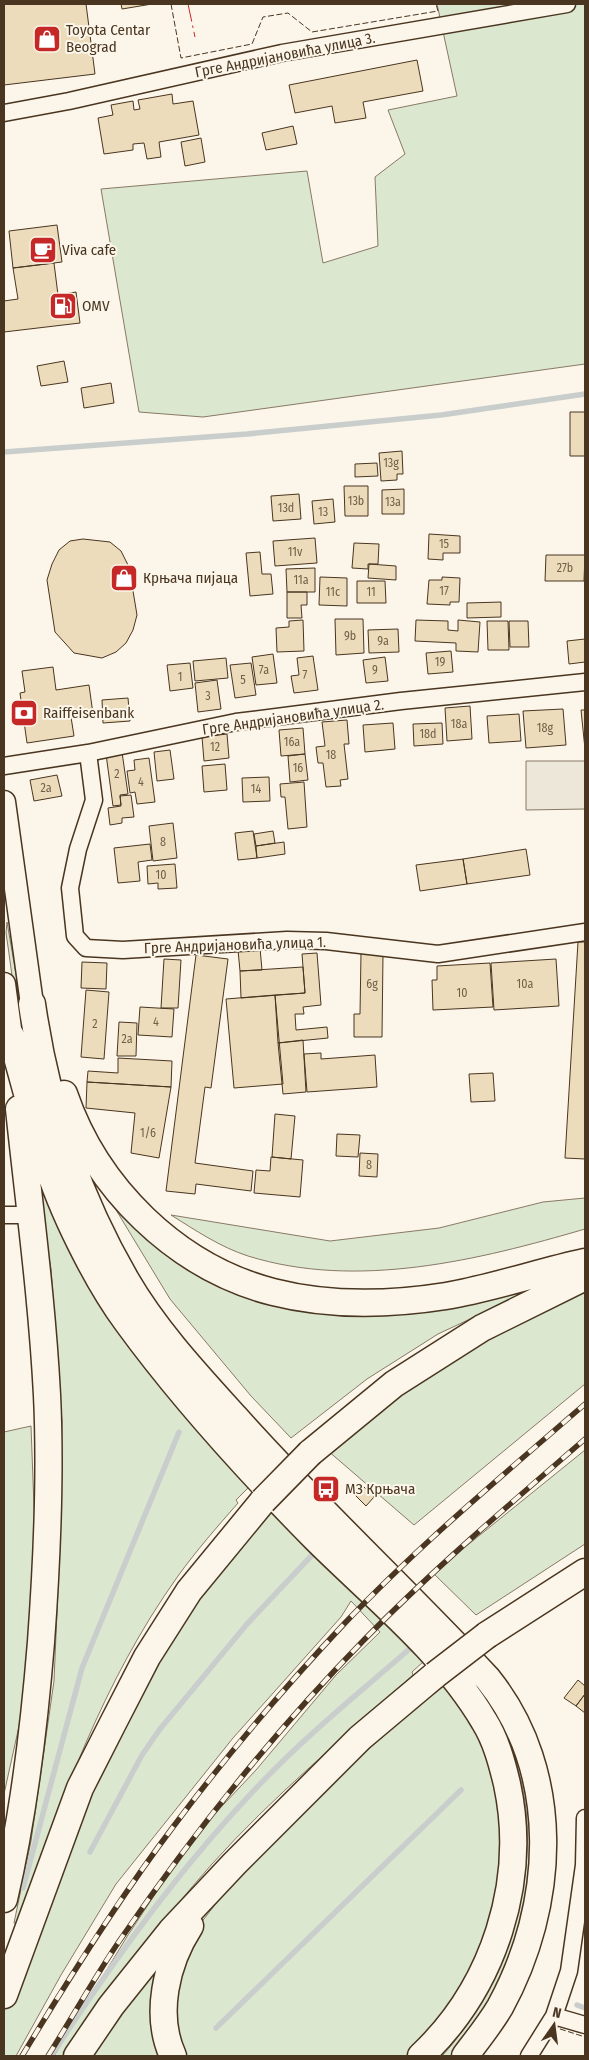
<svg xmlns="http://www.w3.org/2000/svg" width="589" height="2060" font-family="'Fira Sans Condensed',sans-serif">
<style>
.green{fill:#dce7d0;stroke:#887966}
.parking{fill:#ede7d9;stroke:#887966}
.lines{fill:none;stroke-linecap:round;stroke-linejoin:round}
.stream{stroke:#c9cecd;stroke-width:5.5}
.building{fill:#ecdcbc;stroke:#4a3520}
.street-casing{stroke:#4a3520;stroke-width:19}
.secondary-casing{stroke:#4a3520;stroke-width:25}
.primary-casing{stroke:#4a3520;stroke-width:29}
.street{stroke:#fbf6e9;stroke-width:16}
.secondary{stroke:#fbf6e9;stroke-width:22}
.primary{stroke:#fbf6e9;stroke-width:26}
.rail-casing{stroke:#4a3520;stroke-width:5.5}
.rail{stroke:#fbf6e9;stroke-width:4;stroke-dasharray:11;stroke-linecap:butt}
.primary-bridge-casing{stroke:#4a3520;stroke-width:29;stroke-linecap:butt}
.primary-bridge{stroke:#fbf6e9;stroke-width:26}
.fence{stroke:#4a3520;stroke-width:1;stroke-dasharray:6 2.5;stroke-linecap:butt}
.power{stroke:#c62828;stroke-width:1;stroke-dasharray:18 4 2.5 4;stroke-linecap:butt}
.labels{text-anchor:middle;stroke-width:4;stroke-linejoin:round;paint-order:stroke}
.number-label{font-size:12px;fill:#725f47}
.poi-label{font-size:15px;fill:#4a3520;stroke:#fbf6e9;text-anchor:start}
.street-label{font-size:15px;fill:#4a3520;stroke:#fbf6e9}
</style>
<rect width="100%" height="100%" fill="#fbf6e9"/>
<!-- green -->
<path class="green" d="M437 4H585V364L203 417 139 412 101 189 307 171 323 263 378 246 375 177 405 154 388 110 457 96Z
M7 922 29 1050 50 1135 69 1186 95 1238 134 1309 194 1389 246 1442 295 1496 471 1674C491 1701 511 1730 522 1762 545 1832 527 1930 498 1996 488 2019 469 2039 452 2056H442C513 1979 554 1843 508 1743 478 1677 418 1628 368 1578 277 1486 181 1395 112 1284 71 1220 42 1144 27 1070 17 1025 13 978 6 933Z
M35 1176 427 1658 487 1749 506 1833 496 1912 460 1998 410 2056H182L172 2019 190 1937 231 1884 319 1794 432 1692 434 1694 444 1686 424 1661 412 1672 413 1675C345 1737 274 1795 212 1864 158 1924 113 1991 65 2056H54L128 1935 193 1837 256 1770 336 1675 380 1632 351 1601 341 1617 233 1738 116 1884 61 1975 16 2056H4V2011L29 1952 105 1755 184 1617 272 1509 249 1487 236 1500 238 1503C217 1527 196 1551 178 1576 103 1681 59 1803 19 1924L14 1923 31 1841 54 1681 59 1566 62 1421 58 1369 51 1269Z
M585 1198V1229C479 1260 357 1290 248 1256 220 1247 195 1230 171 1215L330 1241 439 1228 543 1202Z
M110 1200 212 1278 457 1302 532 1290 438 1334 367 1379 291 1438 251 1396 170 1299Z
M585 1284V1384L414 1525 327 1450 390 1386Z
M31 1426 35 1534 27 1690 4 1794V1432Z
M585 1450V1544L476 1615 433 1573Z
M158 1968 161 2056H88Z"/>
<!-- parking -->
<path class="parking" d="M526 761H585V809L526 810Z"/>
<g class="lines">
<!-- stream -->
<path class="stream" d="M4 452 247 434 441 415 585 394
M90 1852 142 1755 160 1729 247 1624 314 1553
M23 1888 82 1668 179 1432
M577 2005 585 2008
M216 2028 461 1790
M51 2056C121 1949 196 1845 288 1756 328 1717 372 1682 414 1645"/>
</g>
<!-- building -->
<path class="building" d="M4 4H86L95 74 4 85Z
M121 4H152L122 9Z
M417 60 423 91 363 102 366 118 335 123 332 106 295 113 289 85Z
M172 94 173 104 193 101 199 135 159 142 161 157 147 159 144 143 133 144V150L104 154 98 118 113 115 111 105 133 101 134 110 140 109 138 100Z
M293 126 297 144 266 150 262 133Z
M201 138 205 162 185 166 181 142Z
M57 225 62 262 13 268 9 231Z
M54 263 58 295 76 292 80 323 4 332V301L18 299 13 268Z
M64 361 68 382 41 386 37 366Z
M111 383 114 403 84 408 81 388Z
M570 412H585V456H570Z
M402 451 403 474H397V480L381 481 379 453Z
M377 463 378 476 355 477V464Z
M344 486H368V516H345Z
M404 489V514H382V490Z
M299 494 301 519 273 521 271 496Z
M333 499 335 522 314 524 312 501Z
M429 534 460 536V553H443V560L428 559Z
M315 538 317 563 275 566 273 541Z
M83 539 110 542 121 551 129 567 137 615 133 630 126 643 116 652 102 658 74 653 55 632 47 580 52 564 59 550 70 541Z
M354 543 379 544 378 564H368V569L352 568Z
M260 552 262 574H271L273 594 250 596 246 553Z
M546 555H585L584 581H545Z
M369 564 396 566V580L368 578Z
M315 568V592H287L286 569Z
M320 577 347 578V606L319 605Z
M442 577 460 578 459 602H450V605L427 604 429 580H442Z
M357 581H385L386 603H357Z
M287 592H307V605H301L302 618H287Z
M501 602V617L467 618V603Z
M335 619H363L364 653 336 655Z
M303 620 304 651 277 652 276 628 289 627V621Z
M416 620 448 621V630L458 631V620L480 622 478 652 456 651V643L415 641Z
M487 621H508L509 650H488Z
M509 621H528L529 647H510Z
M398 629 399 652 369 653 368 630Z
M585 639V662L569 664 567 641Z
M451 651 453 672 428 674 426 653Z
M273 654 277 683 256 685 252 657Z
M313 656 318 690 294 693 291 676 299 675 297 658Z
M385 657 388 681 366 683 363 660Z
M226 658 228 678 195 681 193 661Z
M190 663 193 688 170 691 167 665Z
M251 663 256 695 235 698 230 665Z
M53 667 56 690 89 685 93 714 71 717 74 736 27 743 20 693 25 692 22 671Z
M217 680 221 709 198 712 195 683Z
M128 698 130 721 103 723 102 700Z
M470 706 472 739 447 741 445 708Z
M563 709 566 745 526 748 523 711Z
M581 710H585V749Z
M519 714 521 741 489 743 487 716Z
M347 720 349 744H344L348 779 340 780 341 786 326 787 323 763H318L316 747 325 746 322 722Z
M393 723 395 749 365 752 363 725Z
M442 723 443 744 414 746 413 724Z
M303 728 305 754 281 756 279 730Z
M227 734 229 758 204 761 202 737Z
M170 750 174 779 157 781 154 752Z
M122 752 128 794 120 795 121 805 113 806 106 754Z
M305 754 308 780 290 782 288 756Z
M149 758 155 802 137 804 135 792 130 793 127 771 135 770 134 760Z
M225 764 227 790 204 792 202 766Z
M57 775 62 796 34 801 30 780Z
M269 777 270 801 243 802 242 778Z
M304 782 307 827 288 829 285 797H281L280 784Z
M131 795 134 817 122 818V823L110 825 108 808 121 806 120 796Z
M173 823 177 858 153 861 149 826Z
M253 831 257 858 238 860 235 833Z
M273 831 275 843 256 846 254 834Z
M284 842 285 854 257 858 256 846Z
M150 844 152 860 138 862 140 881 118 883 114 848Z
M526 849 530 875 467 884 463 859Z
M463 859 467 884 420 891 416 865Z
M175 864 177 888 158 889V883L148 884 147 866Z
M578 942H585V1159L565 1158Z
M260 948 262 970 240 971 238 950Z
M317 953 321 1005 303 1007 304 1014H295L296 1030 327 1027 328 1038 278 1043 275 995 305 993 302 954Z
M361 953 383 954 382 1037H354V1014H360Z
M196 955 228 959 211 1088 205 1087 195 1163 253 1171 251 1191 196 1184 195 1194 166 1191Z
M164 959 181 960 178 1008H161Z
M556 959 559 1006 494 1010 491 963Z
M82 962 107 963 106 989 81 988Z
M490 963 493 1007 433 1010 432 980H437V966Z
M303 967 305 993 241 998 240 971Z
M86 990 109 992 104 1059 81 1057Z
M275 995 283 1084 234 1088 226 999Z
M140 1007 174 1009 172 1037 138 1035Z
M119 1022 137 1023 136 1056H117Z
M303 1040 306 1092 283 1094 278 1043Z
M321 1053V1059L375 1055 377 1087 307 1092 304 1054Z
M118 1058 172 1061 171 1087 87 1082 88 1071 118 1073Z
M493 1073 495 1101 471 1102 469 1074Z
M87 1082 171 1087 159 1158 131 1153 135 1113 86 1108Z
M275 1114 295 1116 291 1159 272 1157Z
M337 1134 360 1135 358 1157 336 1156Z
M360 1153 378 1154 377 1177 359 1176Z
M271 1157 303 1160 300 1197 254 1193 256 1170 270 1171Z
M360 1483 374 1497 366 1506 352 1492Z
M578 1680 585 1686V1694L576 1706 564 1698Z
M585 1694V1713L576 1706Z"/>
<g class="lines">
<!-- street casing -->
<g class="street-casing">
<path id="street" d="M4 113 69 101 282 53 567 4
M88 753 94 800 78 849 70 888 75 936 86 948 123 950 287 940 326 941 438 954 585 932
M4 766 88 753 236 722 401 701 585 682
M4 1215H30
M554 2016 585 2025
M529 2056 554 2016 569 1971 584 1865 585 1818"/>
</g>
<!-- secondary casing -->
<g class="secondary-casing">
<path id="secondary" d="M4 802 32 1004
M4 984 11 1036"/>
</g>
<!-- primary casing -->
<g class="primary-casing">
<path id="primary" d="M32 1004C46 1102 76 1194 126 1280 155 1330 196 1374 235 1417 316 1508 405 1590 488 1679 563 1773 556 1905 500 2007 490 2024 477 2040 465 2056
M11 1036C23 1077 33 1118 46 1159 61 1209 96 1280 127 1322 183 1399 248 1470 315 1538 373 1596 442 1650 484 1721 496 1740 502 1763 507 1784 528 1882 494 1987 421 2056
M64 1094C96 1188 176 1267 273 1292 328 1306 389 1305 446 1296 493 1288 539 1272 585 1262
M310 1453 394 1384 482 1328 585 1277
M487 1635 585 1572
M4 1899C24 1814 34 1729 41 1642 47 1560 51 1477 47 1395 42 1299 29 1204 19 1109
M4 1995 80 1788 112 1725 147 1657 189 1591 263 1501
M77 2056 111 2006 171 1931 235 1863 360 1738 435 1675
M173 2056C154 2015 166 1963 190 1926"/>
</g>
<!-- street -->
<use href="#street" class="street"/>
<!-- secondary -->
<use href="#secondary" class="secondary"/>
<!-- primary -->
<use href="#primary" class="primary"/>
<!-- rail casing -->
<g class="rail-casing">
<path id="rail" d="M22 2056C69 1978 118 1900 173 1827 226 1756 284 1688 344 1624 419 1545 503 1475 585 1404
M48 2056C72 2018 94 1978 120 1940 192 1835 273 1733 362 1642 432 1570 509 1505 585 1439"/>
</g>
<!-- rail -->
<use href="#rail" class="rail"/>
<!-- primary-bridge casing -->
<g class="primary-bridge-casing">
<path id="primary-bridge" d="M263 1501 310 1453
M435 1675 487 1635"/>
</g>
<!-- primary-bridge -->
<use href="#primary-bridge" class="primary-bridge"/>
<!-- fence -->
<path class="fence" d="M171 4 181 58 252 44 263 17 288 13 312 32 438 11 436 4
M553 2029 554 2027 585 2037"/>
<!-- power -->
<path class="power" d="M188 4 195 37"/>
</g>
<!-- icons -->
<defs>
<g id="shop-square" transform="scale(1.4375)"><rect x="-9" y="-9" width="18" height="18" rx="4" fill="#c62828" stroke="#fbf6e9"/><path d="M-5-2.5h2.3a2.7 3.5 0 0 1 5.4 0H5L5.5 6h-11ZM-1.5-2.5h3a1.5 2.3 0 0 0-3 0Z" fill="#fff"/></g>
<g id="cafe-square" transform="scale(1.4375)"><rect x="-9" y="-9" width="18" height="18" rx="4" fill="#c62828" stroke="#fbf6e9"/><path d="M-5.5-4.5H6V0H3Q3 3.5 0 3.5H-2.5Q-5.5 3.5-5.5 0ZM3-3.2v2h1.7v-2ZM-6 4.5H4V6H-6Z" fill="#fff"/></g>
<g id="fuel-square" transform="scale(1.4375)"><rect x="-9" y="-9" width="18" height="18" rx="4" fill="#c62828" stroke="#fbf6e9"/><path d="M-5.5-6h7V0h2V4h1.3V-2.5L3-4.5l.8-.8L6-3V5H2.5V1h-1V6h-7ZM-4.2-4.7v3.2H.2V-4.7Z" fill="#fff"/></g>
<g id="bank-square" transform="scale(1.4375)"><rect x="-9" y="-9" width="18" height="18" rx="4" fill="#c62828" stroke="#fbf6e9"/><path d="M-6-4H6V4H-6ZM0-2.3a2.3 2.3 0 1 0 0 4.6a2.3 2.3 0 1 0 0-4.6Z" fill="#fff"/></g>
<g id="bus-square" transform="scale(1.4375)"><rect x="-9" y="-9" width="18" height="18" rx="4" fill="#c62828" stroke="#fbf6e9"/><path d="M-5-6H5V4H4V6H2V4H-2V6H-4V4H-5ZM-3.5-4V0h7V-4ZM-3.5 1.2v1.5H-2V1.2ZM2 1.2v1.5H3.5V1.2Z" fill="#fff"/></g>
</defs>
<g fill-rule="evenodd">
<use href="#shop-square" x="47" y="39"/>
<use href="#cafe-square" x="43" y="250"/>
<use href="#fuel-square" x="63" y="306"/>
<use href="#shop-square" x="124" y="578"/>
<use href="#bank-square" x="24" y="713"/>
<use href="#bus-square" x="326" y="1489"/>
</g>
<g class="labels">
<!-- number labels -->
<g class="number-label">
<text x="391" y="467">13g</text>
<text x="356" y="505">13b</text>
<text x="393" y="506">13a</text>
<text x="286" y="512">13d</text>
<text x="323" y="516">13</text>
<text x="444" y="548">15</text>
<text x="295" y="556">11v</text>
<text x="565" y="572">27b</text>
<text x="301" y="584">11a</text>
<text x="444" y="595">17</text>
<text x="333" y="596">11c</text>
<text x="371" y="596">11</text>
<text x="350" y="640">9b</text>
<text x="383" y="645">9a</text>
<text x="440" y="666">19</text>
<text x="264" y="674">7a</text>
<text x="375" y="674">9</text>
<text x="305" y="679">7</text>
<text x="180" y="681">1</text>
<text x="243" y="684">5</text>
<text x="208" y="700">3</text>
<text x="459" y="728">18a</text>
<text x="545" y="732">18g</text>
<text x="428" y="738">18d</text>
<text x="292" y="746">16a</text>
<text x="215" y="751">12</text>
<text x="331" y="759">18</text>
<text x="298" y="772">16</text>
<text x="117" y="778">2</text>
<text x="141" y="786">4</text>
<text x="46" y="792">2a</text>
<text x="256" y="793">14</text>
<text x="163" y="846">8</text>
<text x="161" y="879">10</text>
<text x="372" y="988">6g</text>
<text x="525" y="988">10a</text>
<text x="462" y="997">10</text>
<text x="156" y="1026">4</text>
<text x="95" y="1028">2</text>
<text x="127" y="1043">2a</text>
<text x="148" y="1137">1/6</text>
<text x="369" y="1169">8</text>
</g>
<!-- poi labels -->
<g class="poi-label">
<text x="66" y="35">Toyota Centar<tspan x="66" dy="17">Beograd</tspan></text>
<text x="62" y="255">Viva cafe</text>
<text x="82" y="311">OMV</text>
<text x="143" y="583">Крњача пијаца</text>
<text x="43" y="718">Raiffeisenbank</text>
<text x="345" y="1494">МЗ Крњача</text>
</g>
<!-- street labels -->
<g class="street-label">
<text transform="translate(285 55) rotate(-11)" y="5">Грге Андријановића улица 3.</text>
<text transform="translate(293 717) rotate(-8)" y="5">Грге Андријановића улица 2.</text>
<text transform="translate(235 945) rotate(-2)" y="5">Грге Андријановића улица 1.</text>
</g>
</g>
<!-- border -->
<rect width="589" height="2060" fill="none" stroke="#4a3520" stroke-width="10"/>
<!-- north arrow -->
<g transform="translate(554 2025) rotate(14)" stroke="#fbf6e9" stroke-width="4" paint-order="stroke">
<path d="M0-4L9 19L0 12L-9 19Z" fill="#4a3520"/>
<text y="-8" font-size="14" font-weight="bold" text-anchor="middle" fill="#4a3520">N</text>
</g>
</svg>
